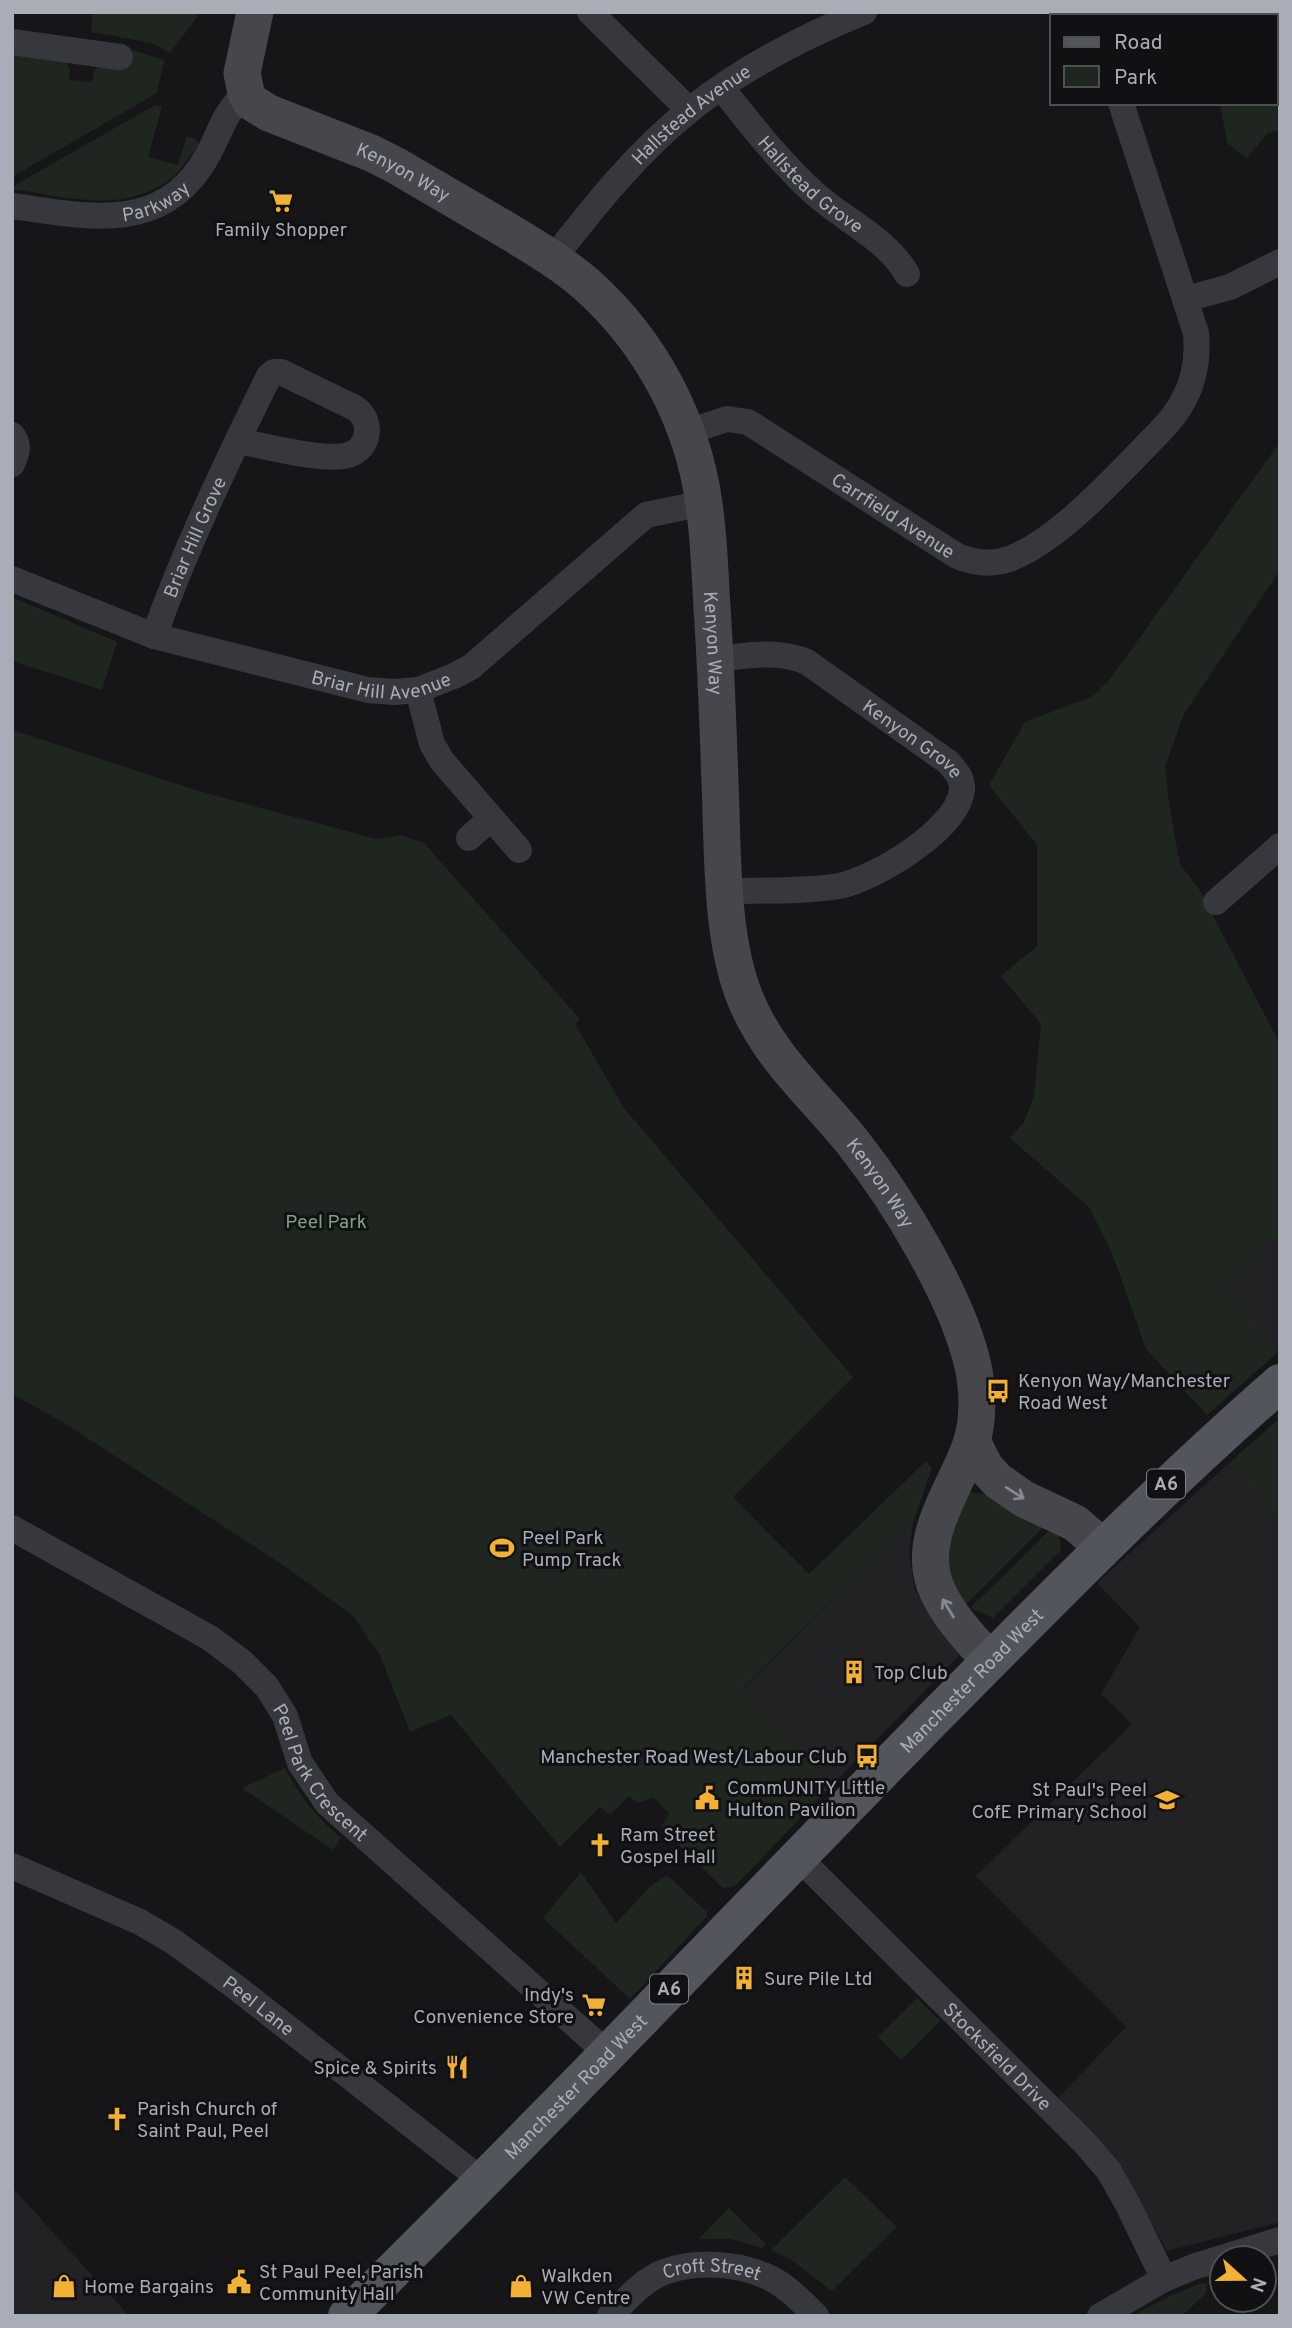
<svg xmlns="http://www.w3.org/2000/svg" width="1292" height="2328" font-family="Overpass,sans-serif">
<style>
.built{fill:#222225}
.green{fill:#1e261f}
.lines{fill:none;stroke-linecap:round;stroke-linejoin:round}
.street{stroke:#37383d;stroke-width:26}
.secondary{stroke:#45474d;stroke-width:37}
.primary{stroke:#53555c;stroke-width:38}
.oneway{stroke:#858993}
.labels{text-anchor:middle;stroke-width:6;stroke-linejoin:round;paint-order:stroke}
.shield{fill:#111113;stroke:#7b7e86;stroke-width:2}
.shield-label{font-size:18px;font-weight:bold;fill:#a8adb8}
.street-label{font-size:19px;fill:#a8adb8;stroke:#111113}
.poi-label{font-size:19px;fill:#a8adb8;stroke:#111113;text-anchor:start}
.park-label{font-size:19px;fill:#7fa381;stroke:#111113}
</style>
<rect width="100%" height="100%" fill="#161618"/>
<!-- built -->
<path class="built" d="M1267 1239 1280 1243V1351L1277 1353 1229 1289Z
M1230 1462 1280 1522V2222L1167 2251 1123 2172 1056 2100 1126 2027 976 1876 1132 1724 1101 1694 1140 1627 1097 1583Z
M913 1522 909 1556 915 1590 963 1652 833 1784 738 1693Z
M12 2187 129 2316H12Z"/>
<!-- green -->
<path class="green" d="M93 12H201L170 53 152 43 91 32Z
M1228 12H1280V130L1268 133 1247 158 1227 143 1220 103H1276V16H1228Z
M129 49 164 60 157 93 12 177V51L65 60 70 69 69 80 92 82 94 71 99 66Z
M155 105 162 107 148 157 178 165 187 136 196 139 199 145C191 154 184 166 175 175 127 216 69 197 12 189L17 184Z
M1280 442V570L1184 714 1165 766 1169 803 1180 864 1199 889 1280 1044V1243L1267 1239 1229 1289 1277 1353 1207 1415 1146 1349 1112 1253 1089 1207 1010 1138 1024 1122 1034 1096 1041 1024 1001 976 1037 946V845L989 785 1025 722 1093 696 1110 679Z
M12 597 117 642 102 690 12 661Z
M12 730 199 791 376 839 400 835 424 843 580 1019 575 1024 624 1108 853 1377 733 1497 809 1574 926 1461 932 1468 913 1522 738 1692 833 1784 735 1886 723 1888 661 1828 669 1813 654 1798 637 1803 629 1796 610 1815 600 1807 560 1847 451 1715 410 1732 380 1655 353 1616 286 1567 61 1421 12 1394Z
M1280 1418V1522L1230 1462Z
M969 1492 994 1496 1049 1522 966 1604C929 1557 948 1540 969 1492Z
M1054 1526 1060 1540 1061 1550 993 1618 970 1608Z
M285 1768C301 1798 315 1816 341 1838L333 1850 242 1788Z
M581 1872 616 1923 651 1886 667 1875 707 1912V1916L630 1999 543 1918Z
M917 1998 940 2021 901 2060 878 2037Z
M845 2177 897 2227 832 2291 790 2259 771 2250Z
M729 2208 766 2244 763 2248 730 2239H699Z
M1202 2283 1207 2284 1206 2293 1182 2316H1132L1172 2295Z"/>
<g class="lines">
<!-- street -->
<g class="street">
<path d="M590 12 689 110"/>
<path d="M1092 12 1093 16"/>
<path d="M12 42 120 57"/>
<path id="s1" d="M721 87C750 124 779 161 814 193 844 220 887 239 907 274"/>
<path id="s2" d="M12 206C80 215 156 235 201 166 220 139 219 117 246 93"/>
<path id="s3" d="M553 259C595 205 638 151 691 109 744 67 802 37 864 12"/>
<path d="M1186 299 1230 287 1280 262"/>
<path id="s4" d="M687 432 727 419 748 422 957 556C974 563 992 565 1009 559 1054 543 1109 484 1142 450 1157 434 1173 420 1183 401 1195 380 1198 356 1196 333L1121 103"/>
<path d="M12 435C20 445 17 453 12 464"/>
<path id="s5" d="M12 579 154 636 368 690 394 692 418 690 454 676 471 667 646 515 704 503"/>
<path id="s6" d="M154 636C186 547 227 461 269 376L274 372H281L355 408C375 422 369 452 344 456 316 460 267 446 237 441"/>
<path id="s7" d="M715 659C747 656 777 649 807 662L948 762C955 770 963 778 962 790 958 829 875 879 839 886 802 892 763 890 725 891"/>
<path d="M418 690 432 744 442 761 519 850"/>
<path d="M469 838 491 818"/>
<path d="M1216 902 1280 846"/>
<path id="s8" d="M12 1528 210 1638 242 1662 267 1687 285 1716 300 1763 327 1803 607 2053"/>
<path id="s9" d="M798 1857 1084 2142 1109 2171 1128 2205 1164 2279"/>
<path id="s10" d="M12 1866 140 1922 174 1942 237 1988 484 2182"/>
<path id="s11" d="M610 2316C626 2300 643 2280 664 2272 697 2260 739 2263 770 2278 788 2287 802 2302 816 2316"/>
<path d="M1100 2316 1164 2279 1193 2267 1280 2240"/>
</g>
<!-- secondary -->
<g class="secondary">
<path id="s12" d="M255 12 242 73 246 93 251 102 269 113 371 153 395 165C433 187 471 209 508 231 536 248 563 264 587 285 650 341 693 421 704 504 709 538 710 574 712 608 716 666 718 724 720 783 723 849 720 936 745 998 769 1058 815 1095 854 1144 898 1200 957 1296 973 1366 978 1389 979 1421 971 1444 956 1489 913 1541 938 1592 950 1618 971 1639 990 1661"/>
<path d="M972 1441 985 1467 998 1481 1024 1499 1075 1523 1103 1547"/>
</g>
<!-- primary -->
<path class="primary" id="s13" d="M347 2316C543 2124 731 1925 923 1729 1040 1611 1155 1492 1280 1383"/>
</g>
<!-- one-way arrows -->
<defs><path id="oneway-shaft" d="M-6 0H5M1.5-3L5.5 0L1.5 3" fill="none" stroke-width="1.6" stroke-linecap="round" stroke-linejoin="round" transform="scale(1.75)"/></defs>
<g class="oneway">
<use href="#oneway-shaft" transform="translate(1015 1493) rotate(32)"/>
<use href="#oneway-shaft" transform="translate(948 1608) rotate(-121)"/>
</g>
<!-- icons -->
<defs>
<g id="supermarket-bare" transform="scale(1.89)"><path d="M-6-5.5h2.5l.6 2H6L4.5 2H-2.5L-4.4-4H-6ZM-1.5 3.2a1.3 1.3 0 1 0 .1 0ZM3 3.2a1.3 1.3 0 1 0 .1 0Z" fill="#f2b134" stroke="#111113" stroke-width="2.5" paint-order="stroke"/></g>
<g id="bus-bare" transform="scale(1.89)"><path d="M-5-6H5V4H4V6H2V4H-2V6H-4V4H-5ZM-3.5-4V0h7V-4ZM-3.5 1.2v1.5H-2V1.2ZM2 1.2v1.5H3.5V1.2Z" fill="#f2b134" stroke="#111113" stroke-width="2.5" paint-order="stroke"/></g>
<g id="stadium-bare" transform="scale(1.89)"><path d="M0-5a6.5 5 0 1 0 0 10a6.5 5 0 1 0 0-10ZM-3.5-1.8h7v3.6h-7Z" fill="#f2b134" stroke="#111113" stroke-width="2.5" paint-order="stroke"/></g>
<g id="building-bare" transform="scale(1.89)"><path d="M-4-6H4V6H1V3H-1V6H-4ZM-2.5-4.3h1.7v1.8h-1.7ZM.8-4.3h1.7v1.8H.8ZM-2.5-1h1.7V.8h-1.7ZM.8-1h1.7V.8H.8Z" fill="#f2b134" stroke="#111113" stroke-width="2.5" paint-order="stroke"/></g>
<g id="civic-bare" transform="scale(1.89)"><path d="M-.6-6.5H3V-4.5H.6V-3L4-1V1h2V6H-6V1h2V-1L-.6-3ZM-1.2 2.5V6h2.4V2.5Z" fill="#f2b134" stroke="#111113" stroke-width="2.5" paint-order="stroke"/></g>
<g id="school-bare" transform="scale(1.89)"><path d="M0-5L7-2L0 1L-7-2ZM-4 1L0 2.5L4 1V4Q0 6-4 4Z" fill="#f2b134" stroke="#111113" stroke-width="2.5" paint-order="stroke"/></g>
<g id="church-bare" transform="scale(1.89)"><path d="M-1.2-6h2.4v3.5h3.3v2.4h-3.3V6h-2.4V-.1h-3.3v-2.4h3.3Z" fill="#f2b134" stroke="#111113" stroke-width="2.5" paint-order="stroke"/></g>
<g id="restaurant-bare" transform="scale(1.89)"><path d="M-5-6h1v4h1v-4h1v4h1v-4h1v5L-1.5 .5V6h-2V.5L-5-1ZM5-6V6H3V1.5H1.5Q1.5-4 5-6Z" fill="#f2b134" stroke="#111113" stroke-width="2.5" paint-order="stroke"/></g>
<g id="shop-bare" transform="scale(1.89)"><path d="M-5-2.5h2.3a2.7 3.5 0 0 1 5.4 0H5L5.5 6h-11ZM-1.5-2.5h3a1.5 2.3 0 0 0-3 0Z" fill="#f2b134" stroke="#111113" stroke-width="2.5" paint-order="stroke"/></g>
</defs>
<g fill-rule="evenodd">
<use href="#supermarket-bare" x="281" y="201"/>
<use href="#bus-bare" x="998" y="1391"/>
<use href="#stadium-bare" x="502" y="1548"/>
<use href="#building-bare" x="854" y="1672"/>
<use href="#bus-bare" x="867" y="1756"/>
<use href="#civic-bare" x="707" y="1798"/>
<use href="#school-bare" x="1167" y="1800"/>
<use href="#church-bare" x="600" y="1845"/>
<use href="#building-bare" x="744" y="1978"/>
<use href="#supermarket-bare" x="594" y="2005"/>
<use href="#restaurant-bare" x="457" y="2067"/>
<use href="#church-bare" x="117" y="2119"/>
<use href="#civic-bare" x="239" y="2282"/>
<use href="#shop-bare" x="64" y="2286"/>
<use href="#shop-bare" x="521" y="2286"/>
</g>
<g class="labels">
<!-- shield labels -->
<g class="shield">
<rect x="1147" y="1469.5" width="38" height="29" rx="5"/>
<rect x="650" y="1974.5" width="38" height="29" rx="5"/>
</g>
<g class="shield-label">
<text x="1166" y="1490">A6</text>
<text x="669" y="1995">A6</text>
</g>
<!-- street labels -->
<g class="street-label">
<text dy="7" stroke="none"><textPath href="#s3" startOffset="201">Hallstead Avenue</textPath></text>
<text dy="7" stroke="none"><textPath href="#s12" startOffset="261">Kenyon Way</textPath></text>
<text dy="7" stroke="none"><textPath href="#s1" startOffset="133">Hallstead Grove</textPath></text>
<text dy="7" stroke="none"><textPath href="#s2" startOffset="147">Parkway</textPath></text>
<text dy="7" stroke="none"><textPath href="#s4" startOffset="236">Carrfield Avenue</textPath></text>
<text dy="7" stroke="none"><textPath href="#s6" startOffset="107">Briar Hill Grove</textPath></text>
<text dy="7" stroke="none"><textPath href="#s12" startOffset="870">Kenyon Way</textPath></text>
<text dy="7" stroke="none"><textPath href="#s5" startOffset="387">Briar Hill Avenue</textPath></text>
<text dy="7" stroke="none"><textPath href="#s7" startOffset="224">Kenyon Grove</textPath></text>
<text dy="7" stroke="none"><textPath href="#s12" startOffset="1458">Kenyon Way</textPath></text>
<text dy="7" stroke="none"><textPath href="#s13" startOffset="891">Manchester Road West</textPath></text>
<text dy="7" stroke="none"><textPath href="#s8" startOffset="404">Peel Park Crescent</textPath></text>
<text dy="7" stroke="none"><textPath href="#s10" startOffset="285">Peel Lane</textPath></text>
<text dy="7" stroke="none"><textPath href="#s9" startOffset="282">Stocksfield Drive</textPath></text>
<text dy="7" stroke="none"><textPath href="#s13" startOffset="324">Manchester Road West</textPath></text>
<text dy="7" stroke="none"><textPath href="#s11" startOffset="119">Croft Street</textPath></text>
</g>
<!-- poi labels -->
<g class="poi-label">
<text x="281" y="236" text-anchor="middle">Family Shopper</text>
<text x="1018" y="1387">Kenyon Way/Manchester<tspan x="1018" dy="22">Road West</tspan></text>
<text x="522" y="1544">Peel Park<tspan x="522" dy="22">Pump Track</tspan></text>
<text x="874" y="1679">Top Club</text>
<text x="847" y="1763" text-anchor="end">Manchester Road West/Labour Club</text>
<text x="727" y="1794">CommUNITY Little<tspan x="727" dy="22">Hulton Pavilion</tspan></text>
<text x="1147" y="1796" text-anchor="end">St Paul's Peel<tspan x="1147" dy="22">CofE Primary School</tspan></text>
<text x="620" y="1841">Ram Street<tspan x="620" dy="22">Gospel Hall</tspan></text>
<text x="764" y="1985">Sure Pile Ltd</text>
<text x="574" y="2001" text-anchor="end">Indy's<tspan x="574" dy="22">Convenience Store</tspan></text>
<text x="437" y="2074" text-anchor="end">Spice &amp; Spirits</text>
<text x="137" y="2115">Parish Church of<tspan x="137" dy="22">Saint Paul, Peel</tspan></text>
<text x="259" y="2278">St Paul Peel, Parish<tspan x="259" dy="22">Community Hall</tspan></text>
<text x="541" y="2282">Walkden<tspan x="541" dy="22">VW Centre</tspan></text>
<text x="84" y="2293">Home Bargains</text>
</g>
<!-- park labels -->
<g class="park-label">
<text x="326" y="1228">Peel Park</text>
</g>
</g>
<!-- border -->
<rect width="1292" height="2328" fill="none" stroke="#a8adb8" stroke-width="28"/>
<!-- legend -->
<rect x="1050" y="14" width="228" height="91" fill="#111113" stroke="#4d4f55" stroke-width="2"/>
<rect x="1064" y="37" width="35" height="10" fill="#53555c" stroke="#4d4f55" stroke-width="2"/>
<text x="1114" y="49" font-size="21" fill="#a8adb8">Road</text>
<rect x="1064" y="66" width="35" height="21" fill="#1e261f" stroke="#4d4f55" stroke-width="2"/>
<text x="1114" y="84" font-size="21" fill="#a8adb8">Park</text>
<!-- north arrow -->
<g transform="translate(1243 2279) rotate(111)"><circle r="33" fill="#111113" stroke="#4d4f55" stroke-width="2"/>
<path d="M0-5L12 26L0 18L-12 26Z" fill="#f2b134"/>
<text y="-10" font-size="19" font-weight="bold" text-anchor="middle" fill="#a8adb8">N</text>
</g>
</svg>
